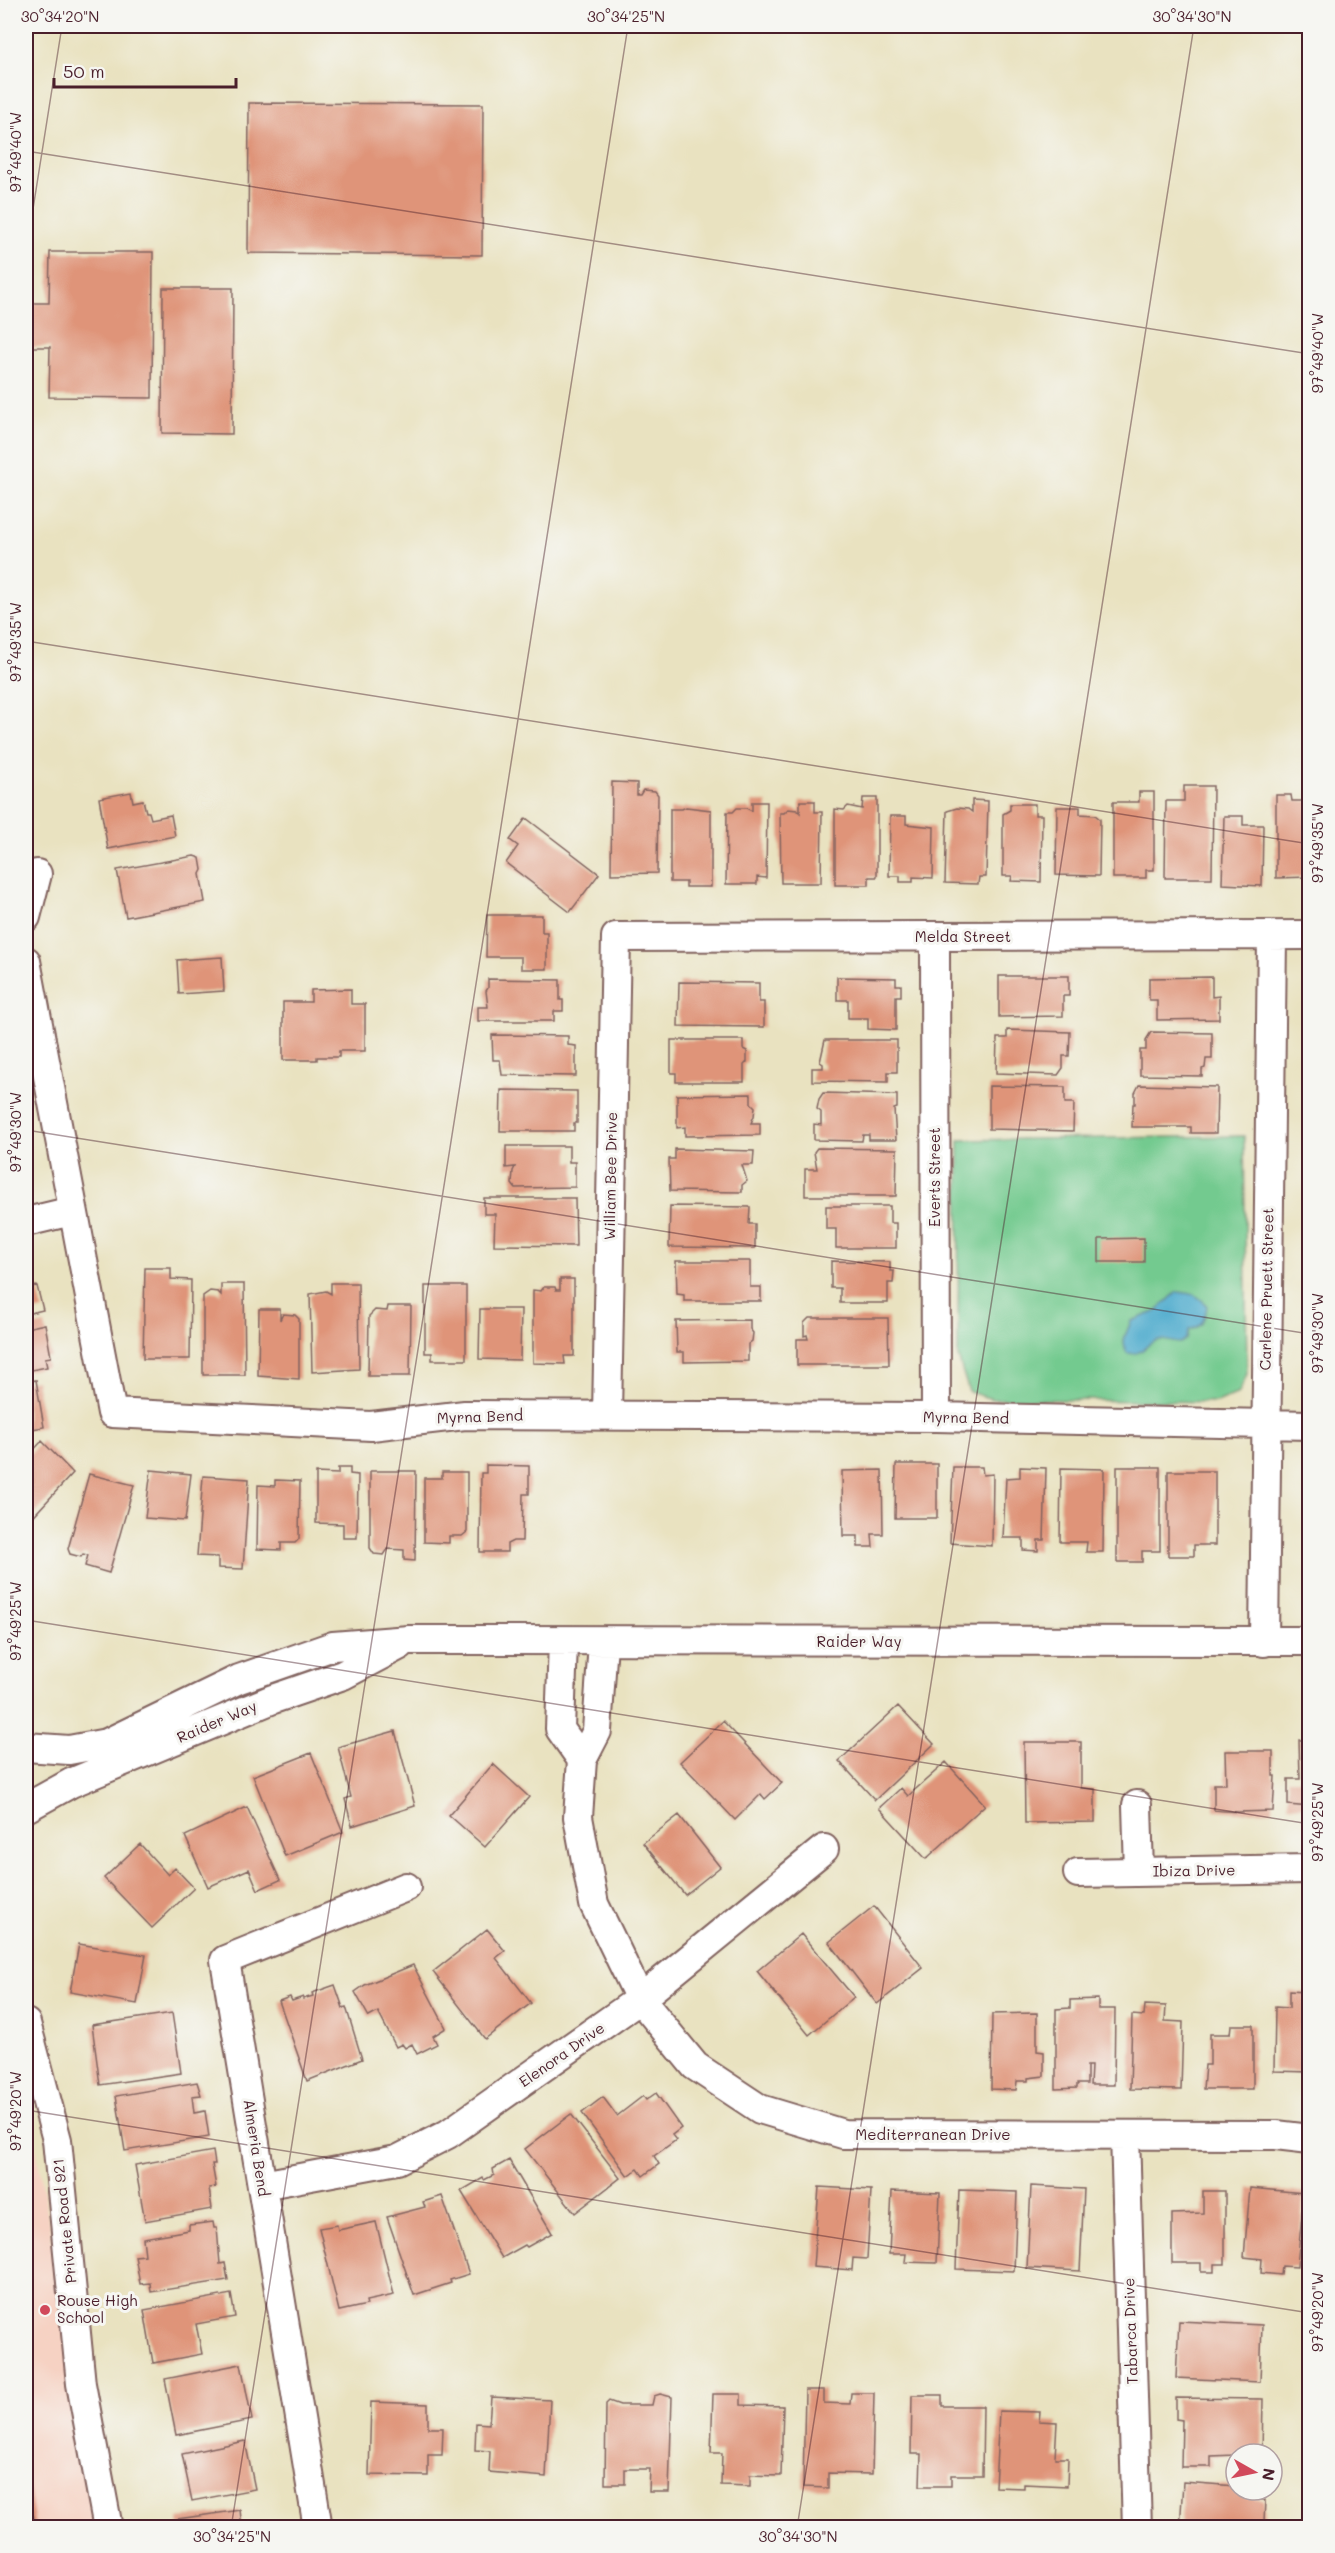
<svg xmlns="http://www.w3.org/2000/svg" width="1335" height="2553" font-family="Mali,sans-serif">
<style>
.built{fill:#f6d2c3}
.green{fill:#73ca8f;stroke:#5e745d;stroke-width:1.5}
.water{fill:#50acce;stroke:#4d667c;stroke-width:1.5}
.building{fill:#df9479}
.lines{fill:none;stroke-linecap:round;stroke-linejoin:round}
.street-casing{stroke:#82635f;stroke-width:32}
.street{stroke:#fff;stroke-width:28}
.ticks{fill:none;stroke:#4a1f2b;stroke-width:1.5;stroke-opacity:0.45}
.poi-dot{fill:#d1495b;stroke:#f6f6f2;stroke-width:2}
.labels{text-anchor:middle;stroke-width:6;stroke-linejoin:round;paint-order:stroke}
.street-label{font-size:15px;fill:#4a1f2b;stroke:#f6f6f2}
.poi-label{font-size:15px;fill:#4a1f2b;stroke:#f6f6f2;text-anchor:start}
.neatline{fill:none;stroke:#4a1f2b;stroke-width:2}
.ticks-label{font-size:15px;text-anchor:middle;fill:#4a1f2b}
</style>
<rect width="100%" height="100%" fill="#f6f6f2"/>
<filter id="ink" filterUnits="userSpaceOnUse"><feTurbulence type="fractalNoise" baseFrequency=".0167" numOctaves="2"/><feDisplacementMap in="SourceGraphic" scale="12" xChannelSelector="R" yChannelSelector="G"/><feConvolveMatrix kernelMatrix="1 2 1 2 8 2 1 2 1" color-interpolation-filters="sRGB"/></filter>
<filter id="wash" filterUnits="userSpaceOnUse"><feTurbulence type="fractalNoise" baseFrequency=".008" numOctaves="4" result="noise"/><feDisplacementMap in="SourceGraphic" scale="24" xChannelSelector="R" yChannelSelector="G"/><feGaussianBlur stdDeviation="1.35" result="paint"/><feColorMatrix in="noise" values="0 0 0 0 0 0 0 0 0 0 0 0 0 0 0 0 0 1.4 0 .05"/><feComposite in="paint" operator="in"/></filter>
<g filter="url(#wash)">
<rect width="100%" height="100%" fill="#e9e2c0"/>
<!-- built -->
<path class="built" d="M26 2092 103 2527H26Z"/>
<!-- green -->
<path class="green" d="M1244 1136 1247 1374 1239 1393 1217 1402 992 1399 969 1392 958 1357 959 1140Z"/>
<!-- water -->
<path class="water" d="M1177 1292C1191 1293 1198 1294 1207 1306 1205 1319 1202 1327 1189 1330L1186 1339 1180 1343C1173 1343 1165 1339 1159 1340 1144 1342 1146 1356 1127 1353 1120 1339 1127 1334 1131 1321L1155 1312Z"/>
<g id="blocks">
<!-- building -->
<path class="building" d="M249 103 483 104 482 255 248 253Z
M50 252H153L152 398 49 397 50 347H26V303H49Z
M163 288H233L232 434 162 433Z
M612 782 637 783V795H640L643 790 655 791 658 795 657 873 611 874Z
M1184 786H1213L1212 878H1165L1166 801H1184Z
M131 792 133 802 143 800 146 812H149L151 819 171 815 175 836 108 849 99 798Z
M1139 792H1154V870H1146V878H1113V802H1139Z
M1276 795H1291L1292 801H1310V877L1276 878Z
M863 798H877V877H869V885H835V809L844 810 848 806 862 809Z
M972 800 988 801 986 877H979L978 884 945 883 947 811 957 808 968 809 972 812Z
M800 801H815V812H822L821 883H781L780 813H784L788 809 797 810 800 813Z
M752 802H767L766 878 757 877V884H726L727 812H733L737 808H746L752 811Z
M1010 804H1035V815H1042L1041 882 1011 881 1012 876H1003V814L1010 810Z
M686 807 711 810V887H686V882H670V809H682Z
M1057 807H1080V814L1095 815 1100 819 1099 876 1056 875Z
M890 816H906V824L934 827 933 878 913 877V882H900V876H889Z
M1224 816H1243V825H1263L1262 886 1222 884Z
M526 818 599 874 570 912 506 863 518 846 510 840Z
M194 856 200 858 202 870 200 874 205 902 126 917 117 870Z
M487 915H542V932H547V969H521V957H486Z
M222 957 224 991 179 994 177 960Z
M999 976H1069V996H1063V1016L999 1017Z
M837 977 896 978V985H901V996H896V1030L868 1029V1018H848V1000H837Z
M1212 977V997L1219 996V1019L1157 1020V1000H1149V978Z
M488 979 560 980V1000H563V1011H554V1021H478V1007H488L486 991 488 988Z
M679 982 759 983V1002H764V1027L678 1026Z
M351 989V1004H365V1051H339V1057H317V1060H283V1002H311V990Z
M1007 1030 1070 1032 1069 1056H1063V1068L1058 1075 996 1073 997 1038H1007Z
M1151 1032 1212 1033V1059H1206L1205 1068 1202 1069V1076L1140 1075V1050H1146V1040Z
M492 1035 568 1036V1045L576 1046V1076L502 1075 500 1060H493Z
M671 1040H743V1049L747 1051V1062L744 1065V1082H676V1073H671Z
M825 1040H897V1072H888V1082L812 1081V1068H823V1064L820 1062Z
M1139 1085 1217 1087 1216 1133H1191V1127H1132L1133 1104H1135V1093Z
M989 1086 1065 1087V1103H1074L1073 1131 989 1129Z
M501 1090 577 1091V1123H574V1131H500Z
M823 1093 897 1095V1108L894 1109 896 1140H869V1135H863L862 1141 814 1140V1124L821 1125V1112L817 1109 819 1099Z
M751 1094V1103L755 1107 754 1116 751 1123H760V1135L685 1136V1127L677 1128V1095Z
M506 1146H569V1162H575V1187L515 1188 512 1184 513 1171 515 1167 506 1168Z
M817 1148 897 1149 896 1196H805V1169H817L814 1152Z
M675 1149 754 1151 753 1165H742L747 1181 742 1185V1192L670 1191 669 1159H675Z
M484 1198H575L576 1246 494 1245 495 1214H484Z
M670 1206 750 1207 749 1224H755V1248L669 1247Z
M826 1206H890V1223H896V1248H836V1229H826Z
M1144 1238V1262H1099V1239Z
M676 1261H750V1287H761V1301H684V1295L677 1294Z
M831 1261 890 1262V1271H894L893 1283H888V1303H840V1288H831Z
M145 1268H171V1279L191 1280 190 1359H143Z
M26 1271H28L31 1287 37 1286 43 1310 26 1314Z
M560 1279H574V1356H564L565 1364 533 1363V1290L541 1291 544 1287H555L556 1290H560Z
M331 1283H358L359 1369 312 1372 310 1294 326 1291 331 1294Z
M221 1284H244L245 1375H203V1296L210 1291 218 1292 221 1295Z
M425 1286H466V1360H432V1353H425Z
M388 1306H411L410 1376H368L369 1316 375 1310 387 1311Z
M259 1309H280V1320L283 1314 295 1315 299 1319V1379L258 1376Z
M480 1309H521L520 1360 479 1359Z
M809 1318H888L889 1365H797V1339H808L807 1335 804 1336V1323Z
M750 1320V1329L753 1333 752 1341 748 1344V1361L684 1362V1352H677L676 1321Z
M45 1324 51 1357 45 1358 47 1367 26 1371V1328Z
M36 1380 44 1427 26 1430V1382Z
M42 1441 73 1473 26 1524V1458Z
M896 1464H937V1518H895Z
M486 1465 529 1466V1494H523L522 1541H513L507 1544V1552H480L481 1473H486Z
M953 1467H982L983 1475 993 1474 992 1546 950 1543Z
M1020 1467 1046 1468 1044 1540H1038V1551L1023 1550V1538H1003L1006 1478 1020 1477Z
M1117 1467H1160V1551H1142V1562H1117Z
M338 1468H350V1474L358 1475 357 1538H343V1524L316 1523V1473L338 1474Z
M1061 1468 1104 1469 1103 1552H1086L1087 1542H1060Z
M151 1470 191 1474 185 1521 145 1518Z
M882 1470 883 1534H872L873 1547H858V1536H843L842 1471Z
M370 1471H416L415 1561 404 1560V1550L388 1549 384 1555 374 1554 370 1548Z
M1168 1471H1215V1545H1194V1556H1168Z
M442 1472H467V1532L462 1536H449V1543L424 1542V1478H442Z
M89 1474 134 1485 109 1573 85 1566 88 1555 83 1554 81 1557 70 1554 68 1549Z
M203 1476 249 1479 243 1569 218 1568V1557L197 1556Z
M275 1480 300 1481 299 1539 295 1543H281V1550L257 1549 258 1485 275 1486Z
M1307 1486H1310V1543H1307Z
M898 1706 934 1744 875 1800 839 1761Z
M723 1721 782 1783 765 1799 761 1794 735 1820 680 1762Z
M395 1731 415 1806 352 1826 345 1799 351 1797 338 1747Z
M1299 1740H1310V1807L1288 1805V1779H1300Z
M1024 1742H1081V1788L1095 1789V1822L1025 1823Z
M1225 1751H1273V1776H1275L1273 1811 1238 1812 1214 1810V1784H1226Z
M311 1753 343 1832 285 1856 253 1776Z
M946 1762 985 1805 926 1859 879 1808 901 1788 908 1796Z
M493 1764 529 1797 485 1847 449 1815Z
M247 1807 280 1880 258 1890 249 1869 208 1887 185 1836Z
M679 1815 720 1867 685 1895 643 1843Z
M140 1844 168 1875 175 1868 194 1888 152 1928 104 1878Z
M874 1906 923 1968 877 2004 829 1942Z
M487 1929 505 1951 496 1958 531 2003 485 2039 433 1972Z
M801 1934 854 1997 809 2035 757 1971Z
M79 1944 146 1955 137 2004 70 1992Z
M413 1965 446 2028 433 2036 437 2044 417 2054 412 2044 405 2048 402 2044 396 2047 378 2012 369 2017 355 1992 365 1985Z
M335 1985 343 2008 346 2007 362 2059 307 2081 279 2001 290 1997 292 2001 303 1997V1999L313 1996 312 1993Z
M1289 1991 1306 1992V2001L1310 2002V2072L1274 2071 1275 2007 1289 2008Z
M1098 1999V2009H1115L1114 2085H1090L1091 2066H1087V2084H1077V2088L1056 2089V2009L1070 2008V2000Z
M1145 2005 1166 2006 1165 2021 1183 2022 1181 2090 1130 2089 1132 2015 1144 2016Z
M172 2013 181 2073 100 2085 92 2025Z
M1037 2013V2051L1044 2052V2076L1028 2078V2081H1017L1016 2090 991 2089 992 2014Z
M1231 2025H1253V2089H1203L1205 2065H1210V2034H1230Z
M197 2082 201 2095 192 2096 194 2113 205 2111 209 2137 125 2151 116 2096Z
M656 2093 681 2128 672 2135 676 2140 654 2156 659 2164 643 2176 638 2169 628 2176 582 2113 603 2097 617 2116 643 2096 646 2100Z
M571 2114 620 2178 575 2213 525 2149Z
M213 2151 215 2164H212L216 2187 209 2188 212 2209 145 2221 135 2165Z
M509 2160 552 2233 527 2247 525 2245 502 2258 461 2191 483 2178 484 2180 494 2175 493 2169Z
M1031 2186 1084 2189 1080 2271 1027 2268Z
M819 2187 871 2190 867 2259 853 2258 852 2270 813 2267Z
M1250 2188 1304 2193 1297 2267 1282 2266 1281 2275 1261 2273 1262 2259 1244 2257Z
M959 2190 1017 2192 1014 2271 956 2269Z
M892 2191 940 2193 937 2263 905 2262 906 2254H889Z
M1203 2191H1225V2264H1214V2272H1201V2263H1172V2214L1203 2213Z
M442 2196 469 2274 450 2280 451 2283 414 2295 387 2217 425 2207 423 2202Z
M213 2222 214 2228H217L220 2264 225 2263 228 2280 151 2292 150 2283 140 2284 135 2256 145 2255 143 2238 189 2230V2225Z
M376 2222 394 2295 366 2301 367 2305 339 2311 319 2228 337 2225 338 2230Z
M231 2294 235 2317 196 2324 202 2354 153 2363 144 2310Z
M1179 2321 1262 2325 1260 2382 1176 2378Z
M241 2364 252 2420 176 2435 165 2379Z
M805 2390H824V2403L850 2404 851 2393H874L872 2474 828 2473V2488L803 2487Z
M660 2394 672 2397 669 2492H649L650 2469H625V2484H605L606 2404 609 2401 620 2405H652L654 2396Z
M713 2394H741V2405L783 2406 781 2476 750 2475V2486L721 2485 722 2453H711Z
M912 2395H942V2406H983L982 2475H951V2486H920L921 2454H911Z
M491 2397 550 2400 546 2477 489 2472 490 2451 475 2450 476 2423 489 2424Z
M1176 2398 1263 2399 1262 2454 1211 2456V2467H1181L1182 2420 1176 2419Z
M371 2402 428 2404V2428H443L442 2455H428V2476L369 2475Z
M999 2411 1040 2412 1039 2421 1057 2422 1055 2458H1068L1067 2486 1024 2484V2488L995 2487Z
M245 2441 255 2489 192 2501 182 2454Z
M27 2477 35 2525 26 2527V2478Z
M1183 2482 1236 2486V2490H1256L1255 2499 1265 2500 1264 2522 1250 2521 1249 2528H1180Z
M240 2510 242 2528H179L178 2519Z"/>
</g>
</g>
<g filter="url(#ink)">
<use href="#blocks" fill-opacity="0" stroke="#82635f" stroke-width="1.5"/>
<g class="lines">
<!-- street casing -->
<g class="street-casing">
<path id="street" d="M26 917 37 874
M935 938 936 1417
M26 961 112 1413 371 1426 465 1415 936 1417 1310 1425
M26 1222 72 1211
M607 1415 616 937 1310 935
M563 1642 560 1729 582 1760
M603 1642 597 1731 582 1760 578 1817 594 1904 640 1999 695 2066 760 2109 843 2134 1276 2135 1310 2139
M1264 1642 1272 936
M26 1747 69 1750 107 1743 239 1679 333 1646 409 1640 1310 1641
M1137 1805 1139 1872
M26 1808 71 1783 273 1699 343 1675 400 1645
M1078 1873 1310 1869
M26 2023 57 2140 81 2384 108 2528
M1125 2135 1137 2528
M262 2185 397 2160 448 2134 640 1999 824 1849
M318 2528 225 1960 406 1887"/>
</g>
<!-- street -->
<use href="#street" class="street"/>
</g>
</g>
<!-- ticks -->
<path class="ticks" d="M26 151 1310 354M26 253 62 26M26 641 1310 844M26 1130 1310 1334M26 1620 1310 1824M26 2110 1310 2313M231 2528 628 26M797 2528 1194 26"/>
<!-- markers -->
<circle class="poi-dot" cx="45" cy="2310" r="6"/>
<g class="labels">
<!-- street labels -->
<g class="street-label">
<text x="963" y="942">Melda Street</text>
<text transform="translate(611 1176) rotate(-89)" y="5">William Bee Drive</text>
<text transform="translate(935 1177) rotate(-90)" y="5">Everts Street</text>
<text transform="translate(1267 1289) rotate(-89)" y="5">Carlene Pruett Street</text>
<text transform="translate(480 1417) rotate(-2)" y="5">Myrna Bend</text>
<text transform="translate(966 1418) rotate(1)" y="5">Myrna Bend</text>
<text x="859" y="1647">Raider Way</text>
<text transform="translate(217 1722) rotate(-23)" y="5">Raider Way</text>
<text transform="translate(1194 1871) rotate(-1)" y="5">Ibiza Drive</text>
<text transform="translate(562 2055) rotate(-35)" y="5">Elenora Drive</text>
<text x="933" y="2140">Mediterranean Drive</text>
<text transform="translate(256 2148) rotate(81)" y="5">Almeria Bend</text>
<text transform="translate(65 2221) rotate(-96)" y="5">Private Road 921</text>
<text transform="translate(1131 2331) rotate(-92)" y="5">Tabarca Drive</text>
</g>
<!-- poi labels -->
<g class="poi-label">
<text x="57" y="2306">Rouse High<tspan x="57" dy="17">School</tspan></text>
</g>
</g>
<!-- margin -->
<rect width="1335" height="2553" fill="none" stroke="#f6f6f2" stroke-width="66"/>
<!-- north arrow -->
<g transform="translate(1254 2472) rotate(99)"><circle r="28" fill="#f6f6f2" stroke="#b1a0a2" stroke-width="1.5"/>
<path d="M0-4.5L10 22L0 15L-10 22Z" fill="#d1495b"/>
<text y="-9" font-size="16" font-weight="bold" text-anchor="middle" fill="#4a1f2b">N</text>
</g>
<!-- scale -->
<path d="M54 78v9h182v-9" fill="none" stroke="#4a1f2b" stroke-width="3"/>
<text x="63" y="78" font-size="18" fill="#4a1f2b" stroke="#f6f6f2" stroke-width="4.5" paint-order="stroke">50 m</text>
<rect x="33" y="33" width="1269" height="2487" class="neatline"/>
<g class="ticks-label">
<text x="60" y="22">30°34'20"N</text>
<text x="626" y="22">30°34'25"N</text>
<text x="1192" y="22">30°34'30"N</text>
<text transform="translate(16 152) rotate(-90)" y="5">97°49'40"W</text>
<text transform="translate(1318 353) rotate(-90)" y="5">97°49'40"W</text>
<text transform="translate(16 642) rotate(-90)" y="5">97°49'35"W</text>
<text transform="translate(1318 843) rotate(-90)" y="5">97°49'35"W</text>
<text transform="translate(16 1132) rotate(-90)" y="5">97°49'30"W</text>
<text transform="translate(1318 1333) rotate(-90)" y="5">97°49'30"W</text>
<text transform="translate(16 1621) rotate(-90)" y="5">97°49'25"W</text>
<text transform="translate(1318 1822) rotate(-90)" y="5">97°49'25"W</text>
<text transform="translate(16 2111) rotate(-90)" y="5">97°49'20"W</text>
<text transform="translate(1318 2312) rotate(-90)" y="5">97°49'20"W</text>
<text x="232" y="2542">30°34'25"N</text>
<text x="798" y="2542">30°34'30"N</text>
</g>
</svg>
